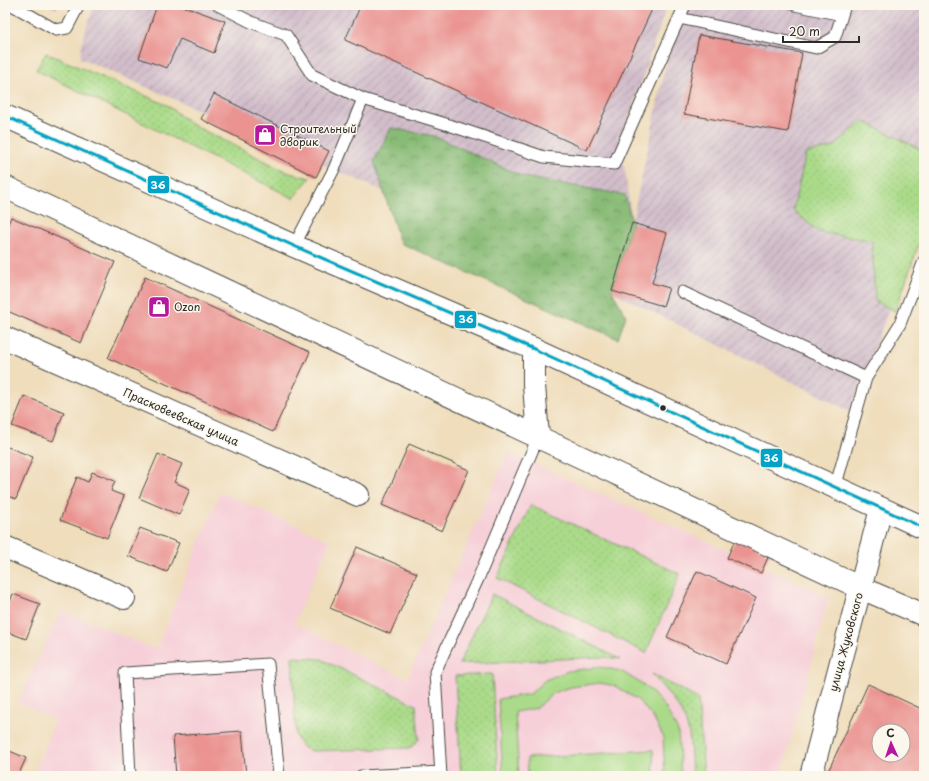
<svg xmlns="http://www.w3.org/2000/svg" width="929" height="781" font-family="'Playpen Sans',sans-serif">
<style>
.built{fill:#f6cfd8}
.industrial{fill:url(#industrial-furrows)}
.grass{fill:url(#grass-dots);stroke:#6b835a}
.forest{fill:url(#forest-crowns);stroke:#5a7350}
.green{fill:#abdb8a;stroke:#6b835a}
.building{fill:#ea9391;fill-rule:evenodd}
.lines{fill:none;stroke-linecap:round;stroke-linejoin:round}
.service-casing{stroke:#484641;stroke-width:13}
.minor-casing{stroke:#484641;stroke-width:24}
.primary-casing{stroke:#484641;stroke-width:24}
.service{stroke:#fff;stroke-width:11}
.minor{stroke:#fff;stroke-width:22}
.primary{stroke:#fff;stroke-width:22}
.bus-1-casing{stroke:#fbf7ec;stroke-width:6}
.bus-1{stroke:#02a3c6;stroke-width:3}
.bus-dot{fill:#2b2b2b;stroke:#fbf7ec;stroke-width:1.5}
.labels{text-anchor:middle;stroke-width:3;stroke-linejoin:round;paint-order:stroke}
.poi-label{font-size:11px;fill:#2b2b2b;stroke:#fbf7ec;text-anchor:start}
.street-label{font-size:11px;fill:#2b2b2b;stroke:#fbf7ec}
.line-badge{stroke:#fbf7ec;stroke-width:1.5}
.badge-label{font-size:11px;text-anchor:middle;font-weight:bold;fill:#fff}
</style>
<defs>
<pattern id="industrial-furrows" width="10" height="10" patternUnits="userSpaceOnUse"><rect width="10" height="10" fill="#d1bdca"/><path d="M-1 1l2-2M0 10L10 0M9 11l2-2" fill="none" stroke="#aa9aa4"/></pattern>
<pattern id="grass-dots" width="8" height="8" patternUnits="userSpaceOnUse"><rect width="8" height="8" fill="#abdb8a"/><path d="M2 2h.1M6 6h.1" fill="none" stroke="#93bc77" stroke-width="1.8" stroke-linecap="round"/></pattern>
<pattern id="forest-crowns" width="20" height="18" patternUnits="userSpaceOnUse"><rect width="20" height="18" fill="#88bb76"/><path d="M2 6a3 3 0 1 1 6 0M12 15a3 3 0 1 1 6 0" fill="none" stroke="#6f9861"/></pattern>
</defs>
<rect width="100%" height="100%" fill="#fbf7ec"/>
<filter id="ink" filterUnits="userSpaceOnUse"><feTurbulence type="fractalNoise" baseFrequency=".025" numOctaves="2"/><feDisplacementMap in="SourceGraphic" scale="8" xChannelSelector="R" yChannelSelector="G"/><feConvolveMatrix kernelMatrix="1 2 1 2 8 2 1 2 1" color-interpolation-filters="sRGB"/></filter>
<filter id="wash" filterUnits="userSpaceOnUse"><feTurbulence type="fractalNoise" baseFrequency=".012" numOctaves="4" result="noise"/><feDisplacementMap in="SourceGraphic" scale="16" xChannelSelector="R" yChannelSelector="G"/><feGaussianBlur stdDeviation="0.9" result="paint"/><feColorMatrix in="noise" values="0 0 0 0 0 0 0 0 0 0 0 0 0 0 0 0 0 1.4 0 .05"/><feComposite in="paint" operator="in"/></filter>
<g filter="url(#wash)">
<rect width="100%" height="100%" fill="#efddbb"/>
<!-- built -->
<path class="built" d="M508 452 829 597 781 776H33L55 720 18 702 61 610 156 649 220 492 330 541 294 623 407 679Z"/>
<!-- industrial -->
<path class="industrial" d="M95 5H667L621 143 632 221 679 5H924V217L850 411 611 291 80 58 84 33Z"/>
<!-- grass -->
<path class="grass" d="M46 53 167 105 191 124 289 173 310 178 293 198 36 70Z
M863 121 924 151V230L895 311 875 301 872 241 819 232 793 210 806 153 834 147Z
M531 505 680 574 646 653 497 578Z
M492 594 620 659 603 657 459 664Z
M292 657 321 659 416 705 419 739 415 744 410 748 312 751 302 747 296 737Z
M492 674 498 776H461L455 676Z
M652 674 698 699 704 776H692C691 762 691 738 687 726 681 706 665 690 652 674Z"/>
<!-- forest -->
<path class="forest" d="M391 128 434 136 524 177 625 195 632 223 612 291 626 316 618 339 400 243 374 161Z"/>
<!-- green -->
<path class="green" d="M600 667 621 671 648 688 665 707 678 731 681 776H665L663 736 652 716 638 700 615 686 600 683 571 687 553 693 537 708 515 712 519 776H503L498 699 530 694 545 680 568 671Z
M653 750 654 776H528L527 758Z"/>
<g id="blocks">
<!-- building -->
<path class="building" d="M49 5H58L56 9Z
M157 5H180L225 21 214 53 180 39 167 68 139 58Z
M356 5H654L587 150 345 40 360 7Z
M699 35 802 53 788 132 684 114Z
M214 94 329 151 316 177 201 119Z
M11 217 115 262 81 343 5 310V231Z
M632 223 667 233 652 283 669 288 663 306 612 291Z
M145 277 310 352 273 432 108 358Z
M24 396 64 412 53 441 12 426Z
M409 444 469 470 442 531 382 505Z
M5 446 33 457 16 499 5 495Z
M158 454 182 464 174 482 190 489 179 515 139 498Z
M92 472 115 481 111 491 124 496 107 538 60 520 77 477 88 482Z
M140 528 179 543 167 572 128 556Z
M736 538 770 553 761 573 727 558Z
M357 547 417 573 390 634 330 608Z
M697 571 756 598 726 664 667 637Z
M13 594 40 604 26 639 5 631V614Z
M868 684 924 710V776H826ZM879 731H903V755H879Z
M242 731 246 776H176L173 736Z
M5 749 26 758 18 776H5Z"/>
</g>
</g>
<g filter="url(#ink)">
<use href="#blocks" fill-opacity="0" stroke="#484641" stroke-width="1"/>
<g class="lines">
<!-- service casing -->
<g class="service-casing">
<path id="service" d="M12 5 56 30 67 28 79 5
M218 5 251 22 286 35 312 75 363 99 334 169 294 246
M795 5 842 15 845 5
M679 18 816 48 835 37 842 15
M363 99 449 125 544 157 614 164 685 5
M682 292 866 378
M835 488 866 378 900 324 924 261
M130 776 125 673 268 664 279 776
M361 776 441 772
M441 776 435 672 478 579 538 437"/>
</g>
<!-- minor casing -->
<g class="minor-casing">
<path id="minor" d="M5 187 538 437
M5 338 358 495
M534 349V385L538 437 861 588 924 615
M5 547 124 598
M811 776 881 509"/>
</g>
<!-- primary casing -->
<g class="primary-casing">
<path id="primary" d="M5 116 294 246 534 349 924 528"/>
</g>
<!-- service -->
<use href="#service" class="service"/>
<!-- minor -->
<use href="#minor" class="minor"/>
<!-- primary -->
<use href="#primary" class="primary"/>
<!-- bus-1 casing -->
<g class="bus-1-casing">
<path id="bus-1" d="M5 116 294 246 534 349 924 528"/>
</g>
<!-- bus-1 -->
<use href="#bus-1" class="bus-1"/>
</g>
</g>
<!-- icons -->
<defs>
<g id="shop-square" transform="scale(1.15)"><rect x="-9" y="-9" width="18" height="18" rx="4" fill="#b5179e" stroke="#fbf7ec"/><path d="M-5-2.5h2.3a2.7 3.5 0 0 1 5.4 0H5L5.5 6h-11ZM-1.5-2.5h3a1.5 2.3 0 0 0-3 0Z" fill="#fff"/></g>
</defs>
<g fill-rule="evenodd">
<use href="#shop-square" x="265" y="135"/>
<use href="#shop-square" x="159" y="307"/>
</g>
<!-- markers -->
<circle class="bus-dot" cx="663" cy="408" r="3.5"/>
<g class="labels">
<!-- poi labels -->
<g class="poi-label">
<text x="280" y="133">Строительный<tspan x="280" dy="13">дворик</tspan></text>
<text x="174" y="311">Ozon</text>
</g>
<!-- street labels -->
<g class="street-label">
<text transform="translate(181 417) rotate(24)" y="4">Прасковеевская улица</text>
<text transform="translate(846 642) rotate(-75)" y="4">улица Жуковского</text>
</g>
</g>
<g class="line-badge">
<rect x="147" y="175" width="23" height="19" rx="4" fill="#02a3c6"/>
<rect x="454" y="310" width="23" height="19" rx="4" fill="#02a3c6"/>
<rect x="760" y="448" width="23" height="20" rx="4" fill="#02a3c6"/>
</g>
<g class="badge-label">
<text x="158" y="189">36</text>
<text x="466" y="323">36</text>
<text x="771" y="462">36</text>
</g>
<!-- margin -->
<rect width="929" height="781" fill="none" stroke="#fbf7ec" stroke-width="20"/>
<!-- north arrow -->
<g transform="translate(891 743) rotate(357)"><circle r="19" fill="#fbf7ec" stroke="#a8a59f"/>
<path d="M0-3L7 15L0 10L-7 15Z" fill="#b5179e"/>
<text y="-6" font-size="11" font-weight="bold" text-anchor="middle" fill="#2b2b2b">С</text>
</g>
<!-- scale -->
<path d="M783 36v6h76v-6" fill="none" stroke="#2b2b2b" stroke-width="2"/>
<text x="789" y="36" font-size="12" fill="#2b2b2b" stroke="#fbf7ec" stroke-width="3" paint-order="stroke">20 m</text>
</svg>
